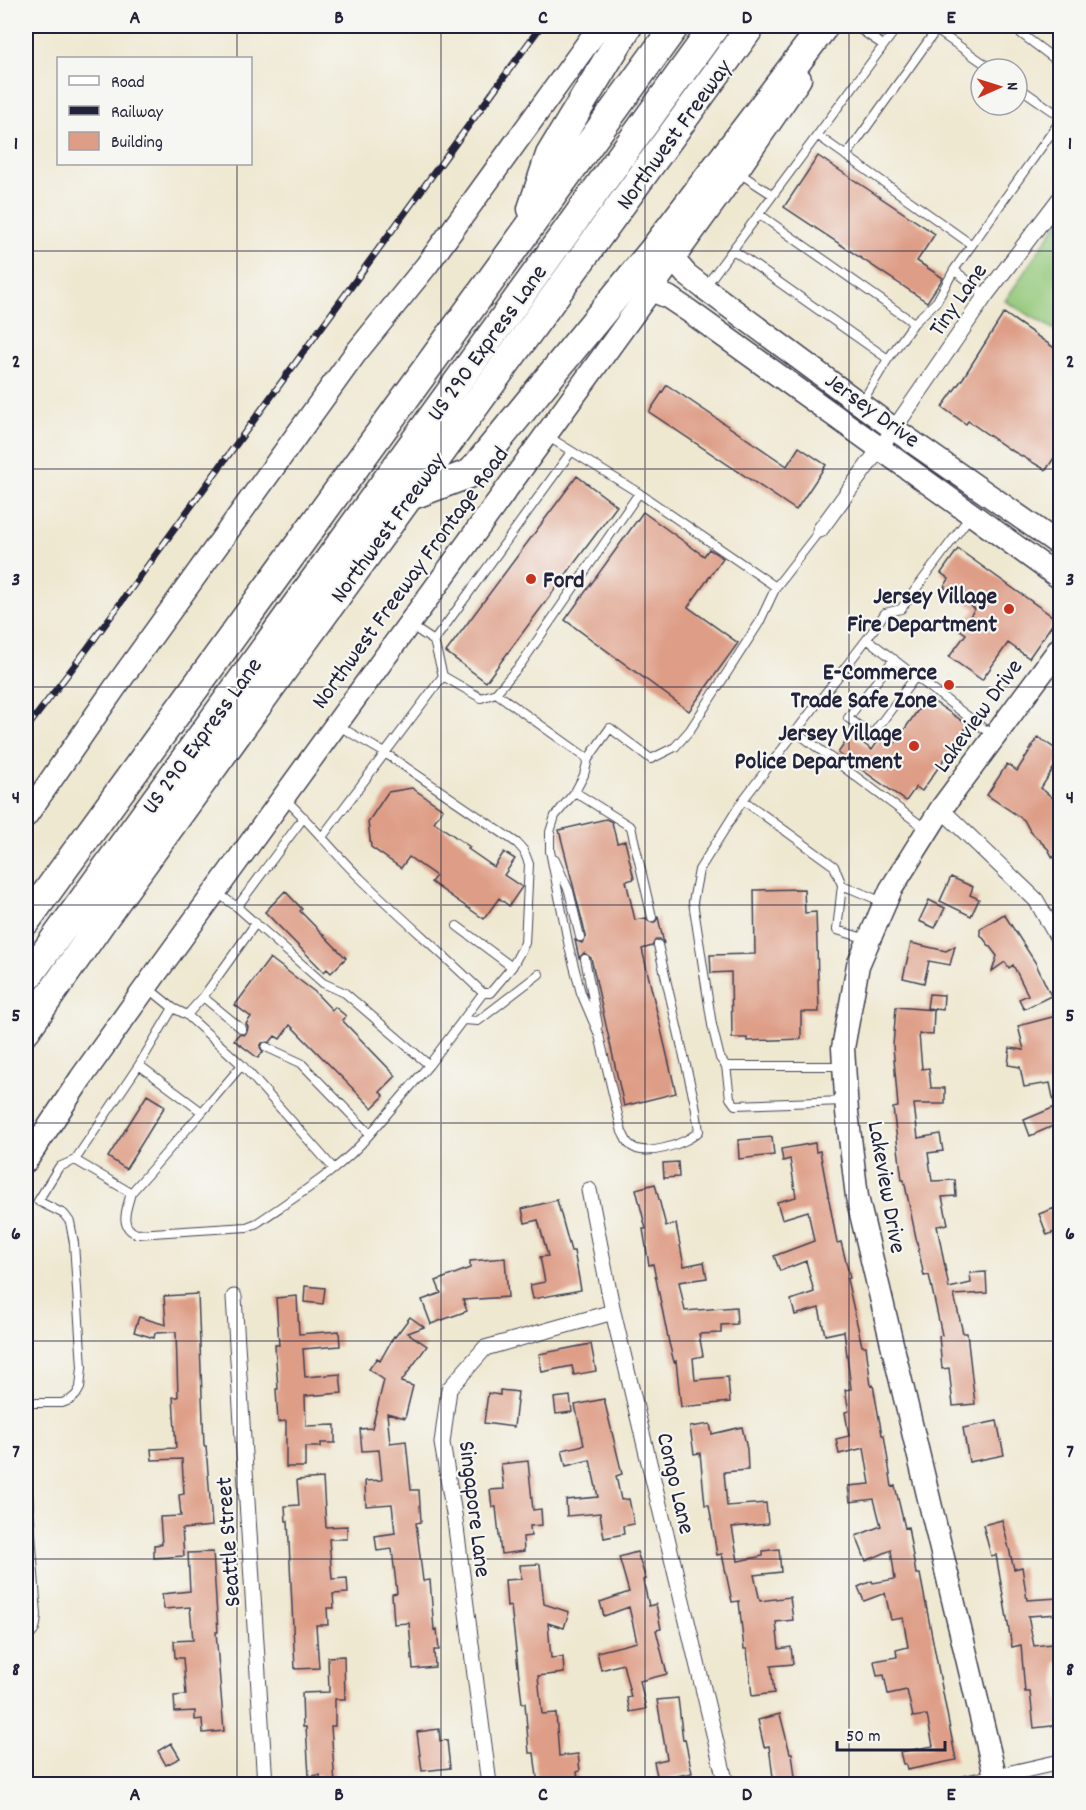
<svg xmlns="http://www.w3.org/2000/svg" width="1086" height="1810" font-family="Dekko,sans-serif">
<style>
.green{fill:#93c879;stroke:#5a755a;stroke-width:1.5}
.building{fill:#de9d86}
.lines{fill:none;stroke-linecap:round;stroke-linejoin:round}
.lane-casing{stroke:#414052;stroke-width:10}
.street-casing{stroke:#414052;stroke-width:17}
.secondary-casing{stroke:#414052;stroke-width:25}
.highway-casing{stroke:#414052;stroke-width:31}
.path{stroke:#414052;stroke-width:2;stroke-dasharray:4.5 4.5;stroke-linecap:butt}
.lane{stroke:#fff;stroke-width:8}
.street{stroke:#fff;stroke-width:15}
.secondary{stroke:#fff;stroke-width:22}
.highway{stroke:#fff;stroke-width:28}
.rail-casing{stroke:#22223b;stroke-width:7}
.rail{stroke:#f6f6f2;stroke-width:4.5;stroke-dasharray:14;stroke-linecap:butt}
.grid{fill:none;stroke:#22223b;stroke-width:1.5;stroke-opacity:0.55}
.poi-dot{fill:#c8321e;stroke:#f6f6f2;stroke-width:2}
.labels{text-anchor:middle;stroke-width:4.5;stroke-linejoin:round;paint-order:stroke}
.street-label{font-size:24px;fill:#22223b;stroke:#f6f6f2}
.poi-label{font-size:24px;font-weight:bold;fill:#22223b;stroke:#f6f6f2;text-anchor:end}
.neatline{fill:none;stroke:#22223b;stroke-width:2}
.grid-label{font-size:20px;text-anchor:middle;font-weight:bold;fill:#22223b}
</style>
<rect width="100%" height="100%" fill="#f6f6f2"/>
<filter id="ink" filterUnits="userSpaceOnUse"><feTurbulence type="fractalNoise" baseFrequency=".0167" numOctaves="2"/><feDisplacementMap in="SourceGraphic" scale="12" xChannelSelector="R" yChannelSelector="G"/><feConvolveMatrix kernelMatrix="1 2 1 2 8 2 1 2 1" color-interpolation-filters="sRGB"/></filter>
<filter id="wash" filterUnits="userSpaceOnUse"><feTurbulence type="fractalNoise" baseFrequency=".008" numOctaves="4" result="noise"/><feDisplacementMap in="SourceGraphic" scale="24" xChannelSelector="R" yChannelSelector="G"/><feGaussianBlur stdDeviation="1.35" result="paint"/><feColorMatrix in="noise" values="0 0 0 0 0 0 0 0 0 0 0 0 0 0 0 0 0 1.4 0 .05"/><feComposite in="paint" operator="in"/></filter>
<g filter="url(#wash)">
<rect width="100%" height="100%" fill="#efe8d1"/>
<!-- green -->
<path class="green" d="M1060 219V333L1005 301Z"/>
<g id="blocks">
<!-- building -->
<path class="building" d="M818 156 935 234 917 261 943 278 927 302 784 207Z
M1004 313 1060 352V449L1046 470 1009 449 968 421 966 424 942 407 963 378Z
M667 385 787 466 799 447 826 465 796 510 649 412Z
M577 476 617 506 486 682 446 652Z
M643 512 704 556 709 549 723 558 688 607 738 643 689 711 565 620Z
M958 549 1056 619 1029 658 1008 643 982 680 949 657 966 634 960 630 975 609 944 587 949 579 941 573Z
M927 697 968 725 922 791 916 787 906 801 838 753 851 734 872 750 883 734 895 743Z
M1038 737 1060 752V758L1041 788 1060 804V851L1053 858 1048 849 1030 831 1024 820 987 795 1007 764 1017 771Z
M412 788 443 809 434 822 470 847 468 849 494 867 504 852 515 859 504 875 522 887 509 906 499 898 484 919 431 882 436 876 409 857 401 868 371 847 368 822 388 792Z
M606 819 612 822 617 843 625 841 634 879 626 881 635 920 646 918 648 921 653 923 656 921 658 917 664 944 660 939H656L652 946 642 949 676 1093 624 1106 591 958 584 953 579 958 575 940 582 943 586 936 559 830Z
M951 877 973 887 970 895 979 899 971 916 940 901Z
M804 889 805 913 816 912 819 1012H801V1039L747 1041V1038H732L731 972 711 973 710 955 755 954 754 890Z
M285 891 302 909 300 911 346 958 331 973 327 969 324 972 265 912Z
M929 900 945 908 935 928 919 921Z
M1004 914 1035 962 1051 996 1024 1009 1019 999 1028 995 1013 965 1009 968 1005 962 992 971 997 956 980 934V929Z
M911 943 946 951 955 946 950 965 929 961 924 983 903 978Z
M270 958 315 992 332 1010 335 1007 346 1016 342 1020 396 1076 380 1092 384 1096 372 1108 290 1025 280 1039 275 1036 270 1042 262 1043 260 1047 263 1052 258 1058 234 1040 239 1034 244 1035 247 1032 248 1027 246 1024 251 1017 235 1005Z
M929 994 944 995 943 1010 927 1008Z
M896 1007 934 1010 933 1035 919 1034 922 1069 929 1068 931 1088H945V1104H914L918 1138 940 1134 943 1151 928 1153 932 1181 955 1180 956 1196 942 1197 948 1224 937 1226 949 1288 971 1283 970 1273 986 1272 987 1293 954 1295 963 1333H967L975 1404 953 1406 949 1368 942 1369 939 1336 942 1335 929 1275 924 1276 904 1180H902L893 1108 898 1107 893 1046Z
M1056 1016 1060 1034V1123L1030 1136 1024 1120 1055 1107 1050 1083 1024 1087 1020 1067 1008 1065 1010 1048 1024 1050 1018 1026Z
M147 1095 165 1106 126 1169 108 1157Z
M772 1137 774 1155 739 1159 738 1140Z
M815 1143 816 1152 820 1151 837 1243 841 1242 850 1278 847 1279 862 1346H866L871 1386 873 1385 882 1435H884L892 1487 895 1486 905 1528 908 1527 916 1574H920L956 1760 907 1770 906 1764H903L900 1752 933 1746 927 1715 913 1717 907 1690 888 1694 884 1675 877 1676 874 1661 897 1657 896 1650 908 1647 903 1618 891 1620 885 1593 864 1601 858 1587 872 1581 873 1583 895 1579 891 1550 866 1561 856 1536 881 1526 874 1499 850 1502 848 1486 870 1484 864 1448 839 1454 836 1439 849 1436 845 1412 849 1411 845 1390 851 1389 844 1331 825 1335 819 1308 795 1315 791 1300 814 1292 806 1261 780 1271 774 1256 814 1241 808 1211 782 1219 777 1202 796 1197 790 1159 783 1161 781 1149Z
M678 1162 679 1177 664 1178 663 1163Z
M655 1184 666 1226 676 1224 684 1266 704 1262 707 1278 679 1282 685 1311 736 1307 737 1324 721 1325V1333L699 1334 703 1356 693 1358 695 1380 728 1377 730 1402 681 1407 676 1361 674 1362 669 1343 653 1264 649 1265 643 1229H646L636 1189Z
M557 1200 571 1251H574L581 1290 533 1299 530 1285 545 1282 540 1257 548 1256 538 1220 525 1223 522 1209Z
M1055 1208 1060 1223V1230L1047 1235 1039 1214Z
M505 1258 508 1297 463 1300 467 1311 431 1324 422 1300 441 1293 436 1281 470 1268V1261Z
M305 1286 325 1288 323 1304 304 1302Z
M198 1294 204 1446H206L212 1526 182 1529 184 1556 154 1558V1545L162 1544 160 1517 181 1516 179 1495 184 1494 182 1459 152 1460 151 1449 176 1448 173 1397H178L176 1332 155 1333 154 1338 134 1332 139 1317 166 1325 164 1296Z
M297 1296 299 1334 339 1331 340 1346 303 1349 305 1377 340 1374 342 1393 305 1396 306 1426 335 1425V1443H321V1447H305V1467H286V1421L278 1422 276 1389H278L275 1345H279L276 1298Z
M410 1317 424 1327 408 1333 427 1346 401 1382 413 1386 405 1418 387 1413 390 1443 406 1441 411 1490H419L421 1522 416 1523 423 1581 430 1580 434 1630 437 1629 439 1650H434L435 1667 413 1669 409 1623 394 1624 392 1594 397 1593 392 1549 377 1551 375 1536 395 1533 392 1504 366 1506 365 1481 382 1480 379 1450 362 1451 360 1429 372 1428 384 1380 369 1369 377 1358 380 1361 394 1336 395 1337Z
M591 1344 596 1371 574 1375 572 1366 542 1372 539 1354Z
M500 1390 518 1392 514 1427 484 1423 488 1393 500 1395Z
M570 1396 572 1412 556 1414 554 1398Z
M604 1399 622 1474 616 1476 621 1500 629 1499 634 1524 623 1526 624 1534 604 1538 600 1513 567 1516 566 1500 598 1497 590 1460 566 1466 562 1450 584 1445 575 1405Z
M997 1421 1004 1455 969 1462 963 1428Z
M710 1424 712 1434 742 1427 747 1449 748 1470 724 1472 727 1506 766 1503 768 1524 732 1527 738 1561 763 1556V1551L779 1549 781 1572 754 1575 760 1601 790 1597 793 1620 776 1622 779 1649 791 1647 793 1664 771 1666 774 1693 752 1696 747 1649H744L739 1601 732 1602 722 1554 717 1555 709 1505H705L700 1453 694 1454 690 1427Z
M528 1461 533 1510 541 1509 542 1525 530 1526 531 1536 523 1537 524 1551 501 1554 496 1507H492L490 1490 504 1489 501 1464Z
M323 1478 326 1527 347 1526V1539H329L332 1579 347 1578 348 1593 333 1594 334 1608H327L328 1625H316L319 1668 295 1669 288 1521H286L285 1506 299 1505 297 1480Z
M1002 1520 1014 1569 1022 1567 1027 1600 1058 1598 1059 1614 1028 1616 1034 1646 1060 1643V1661L1055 1662 1058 1701 1060 1700V1725L1034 1728 1030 1692H1025L1021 1645 1012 1647 996 1555 991 1556 983 1525Z
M213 1552 218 1632H216L224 1731 203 1733 202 1719 195 1720V1711L175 1712 174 1696 186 1695 183 1658H175L174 1641 193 1640 190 1607 164 1609 162 1594 190 1591 188 1553Z
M637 1552 646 1579 643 1580 649 1606 656 1604 661 1629 656 1630 667 1674 640 1681 646 1709 630 1712 627 1698 631 1697 623 1664 601 1670 597 1652 637 1642 629 1607 604 1616 600 1602 629 1592 619 1557Z
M540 1564 544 1604 569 1612 564 1628 548 1623 551 1658 563 1657 564 1673 538 1676 542 1714 556 1713 559 1756 578 1754 580 1771 577 1772 579 1785H538L534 1753H529L525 1703H522L511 1606 507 1607 505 1580 521 1579 520 1565Z
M344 1656 345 1699H335V1726H331L335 1785H321L320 1775 309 1776 306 1727H303L302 1693 329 1692 328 1657Z
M678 1698 683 1740 685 1739 692 1773 658 1780 654 1762 667 1759 657 1700Z
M780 1714 790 1753H792L796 1785H774L769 1746 764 1747 758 1720Z
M439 1729 440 1741 447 1740 450 1768 422 1771 417 1732Z
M171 1743 180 1758 166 1765 158 1751Z"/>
</g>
</g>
<g filter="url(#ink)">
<use href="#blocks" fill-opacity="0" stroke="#414052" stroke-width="1.5"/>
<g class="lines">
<!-- lane casing -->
<g class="lane-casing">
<path id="lane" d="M855 26 883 45
M1011 26 1060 63
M936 30 992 69
M1017 86 1060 116
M817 135 972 245
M846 156 939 26
M739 173 773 195
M759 214 914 323 888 359
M733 250 888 359 862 402
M705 287 898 26
M986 295 954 270 1060 121
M914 323 937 301 954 270
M547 436 639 493 776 587
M410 625 434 641 443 676 481 698 496 693 588 759 584 775 575 792
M867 639 885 613 901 609 971 515
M434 641 571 452
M894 659 848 718 872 735 916 676
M496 693 521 664 639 493
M795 731 926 829
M588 759 610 728 651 759 675 747 690 730 759 623 776 587 820 530
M284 798C311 823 334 853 361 879 401 918 443 954 483 993H490L512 967 525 943 529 864 524 851 517 843 385 753 337 725
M743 800 867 639 992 735
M322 837 443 676
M555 860 569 891 580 937
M842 885 837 930 867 939
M216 892 237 907 323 983 345 993 429 1065 483 993
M237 907 304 817
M652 917 631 827 575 792 555 816 550 832V851L569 947 581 993 599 1035 622 1132C624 1135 626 1141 629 1144 643 1159 687 1144 699 1131L695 1104 658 945
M457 926 512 967
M585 959 598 1025
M147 987 173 1008 187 1015 203 997 242 1029
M203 997 256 923
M187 1015 242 1065 334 1169
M463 1020 478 1021 539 974
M139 1065 202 1112 131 1193 75 1160 139 1065 173 1008
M726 1066H843
M844 1101 735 1105 730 1098 726 1066 720 1058 712 1025 693 902 699 870 743 800 834 866 842 885 883 902
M202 1112 242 1065
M370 1134 429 1065
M131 1193C127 1208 118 1227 137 1234L247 1227 257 1223C296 1196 339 1171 370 1134L301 1063 266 1047
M26 1403H62L70 1400 76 1395 80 1388 82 1367 74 1243 70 1222 64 1214 38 1201 59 1167 75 1160
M26 1465 37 1615C36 1626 36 1633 26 1638"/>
</g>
<!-- street casing -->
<g class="street-casing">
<path id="street" d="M820 530 894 429 986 295 1060 198
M941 809 1036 900 1060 942
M589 1190 613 1312 726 1784
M234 1297 265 1784
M489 1784 455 1520 442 1443 449 1389 485 1348 613 1312
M963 1784 1060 1762"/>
</g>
<!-- secondary casing -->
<g class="secondary-casing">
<path id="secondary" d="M673 259 686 274 704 288 894 429 1060 545
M651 290 668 297 689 311 1060 578
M26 816 114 689 355 354 427 265 600 26
M26 1161 81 1078 146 987 737 171 800 79
M997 1784 857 1197 847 1112 843 1048 858 965 891 889 941 809 1060 648"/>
</g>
<!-- highway casing -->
<g class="highway-casing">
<path id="highway" d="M532 209 550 155 628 26
M410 496 471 473 655 248 824 26
M26 921 675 26
M26 979 715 26
M26 1030 102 921 288 663 751 26"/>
</g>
<!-- path -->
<path class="path" d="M26 387 31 453 26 522"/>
<!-- lane -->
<use href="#lane" class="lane"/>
<!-- street -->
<use href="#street" class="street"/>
<!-- secondary -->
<use href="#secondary" class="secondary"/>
<!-- highway -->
<use href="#highway" class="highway"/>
<!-- rail casing -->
<g class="rail-casing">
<path id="rail" d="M26 729 87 649 541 26"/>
</g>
<!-- rail -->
<use href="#rail" class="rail"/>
</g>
</g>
<!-- grid -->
<path class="grid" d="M237 26V58M441 26V1784M645 26V1784M849 26V1784M237 164V1784M26 251H1060M26 469H1060M26 687H1060M26 905H1060M26 1123H1060M26 1341H1060M26 1559H1060"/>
<!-- markers -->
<g class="poi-dot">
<circle cx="531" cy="579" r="6"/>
<circle cx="1009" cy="609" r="6"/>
<circle cx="949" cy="685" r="6"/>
<circle cx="914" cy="746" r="6"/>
</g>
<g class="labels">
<!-- street labels -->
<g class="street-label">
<text transform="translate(673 134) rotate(-54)" y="8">Northwest Freeway</text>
<text transform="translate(957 299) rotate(-55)" y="8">Tiny Lane</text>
<text transform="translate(486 342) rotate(-54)" y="8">US 290 Express Lane</text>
<text transform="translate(873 409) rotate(36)" y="8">Jersey Drive</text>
<text transform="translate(387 527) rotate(-54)" y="8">Northwest Freeway</text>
<text transform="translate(409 577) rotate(-54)" y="8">Northwest Freeway Frontage Road</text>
<text transform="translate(977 715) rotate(-54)" y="8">Lakeview Drive</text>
<text transform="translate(201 735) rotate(-54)" y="8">US 290 Express Lane</text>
<text transform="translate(888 1187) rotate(80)" y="8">Lakeview Drive</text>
<text transform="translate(677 1483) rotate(77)" y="8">Congo Lane</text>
<text transform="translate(476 1509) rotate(83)" y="8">Singapore Lane</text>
<text transform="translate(227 1542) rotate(-94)" y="8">Seattle Street</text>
</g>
<!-- poi labels -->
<g class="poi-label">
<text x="543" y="587" text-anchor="start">Ford</text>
<text x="997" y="603">Jersey Village<tspan x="997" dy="28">Fire Department</tspan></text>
<text x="937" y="679">E-Commerce<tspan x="937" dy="28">Trade Safe Zone</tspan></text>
<text x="902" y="740">Jersey Village<tspan x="902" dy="28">Police Department</tspan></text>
</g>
</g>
<!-- margin -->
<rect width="1086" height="1810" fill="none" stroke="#f6f6f2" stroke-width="66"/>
<!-- legend -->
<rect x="57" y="57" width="195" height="108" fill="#f6f6f2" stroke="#a1a1a9" stroke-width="1.5"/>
<rect x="69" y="76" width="30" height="9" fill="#ffffff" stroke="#a1a1a9" stroke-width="1.5"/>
<text x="111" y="87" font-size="18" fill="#22223b">Road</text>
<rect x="69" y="106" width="30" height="9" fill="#22223b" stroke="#a1a1a9" stroke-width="1.5"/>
<text x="111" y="117" font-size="18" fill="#22223b">Railway</text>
<rect x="69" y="132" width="30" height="18" fill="#de9d86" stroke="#a1a1a9" stroke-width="1.5"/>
<text x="111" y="147" font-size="18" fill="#22223b">Building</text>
<!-- north arrow -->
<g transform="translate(999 87) rotate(87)"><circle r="28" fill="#f6f6f2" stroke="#a1a1a9" stroke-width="1.5"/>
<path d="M0-4.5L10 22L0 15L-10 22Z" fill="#c8321e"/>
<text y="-9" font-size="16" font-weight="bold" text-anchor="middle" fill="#22223b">N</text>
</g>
<!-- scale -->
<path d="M837 1741v9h108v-9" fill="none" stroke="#22223b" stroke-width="3"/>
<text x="846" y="1741" font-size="18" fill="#22223b" stroke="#f6f6f2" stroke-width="4.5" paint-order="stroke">50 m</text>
<rect x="33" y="33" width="1020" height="1744" class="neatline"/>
<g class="grid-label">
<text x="135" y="23">A</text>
<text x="339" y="23">B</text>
<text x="543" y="23">C</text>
<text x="747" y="23">D</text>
<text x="951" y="23">E</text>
<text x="16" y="149">1</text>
<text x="1070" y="149">1</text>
<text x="16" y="367">2</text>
<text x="1070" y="367">2</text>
<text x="16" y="585">3</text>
<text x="1070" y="585">3</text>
<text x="16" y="803">4</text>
<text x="1070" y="803">4</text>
<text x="16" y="1021">5</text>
<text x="1070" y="1021">5</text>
<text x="16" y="1239">6</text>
<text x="1070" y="1239">6</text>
<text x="16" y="1457">7</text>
<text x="1070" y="1457">7</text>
<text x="16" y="1675">8</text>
<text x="1070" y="1675">8</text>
<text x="135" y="1800">A</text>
<text x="339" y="1800">B</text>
<text x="543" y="1800">C</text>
<text x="747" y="1800">D</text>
<text x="951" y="1800">E</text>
</g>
</svg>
